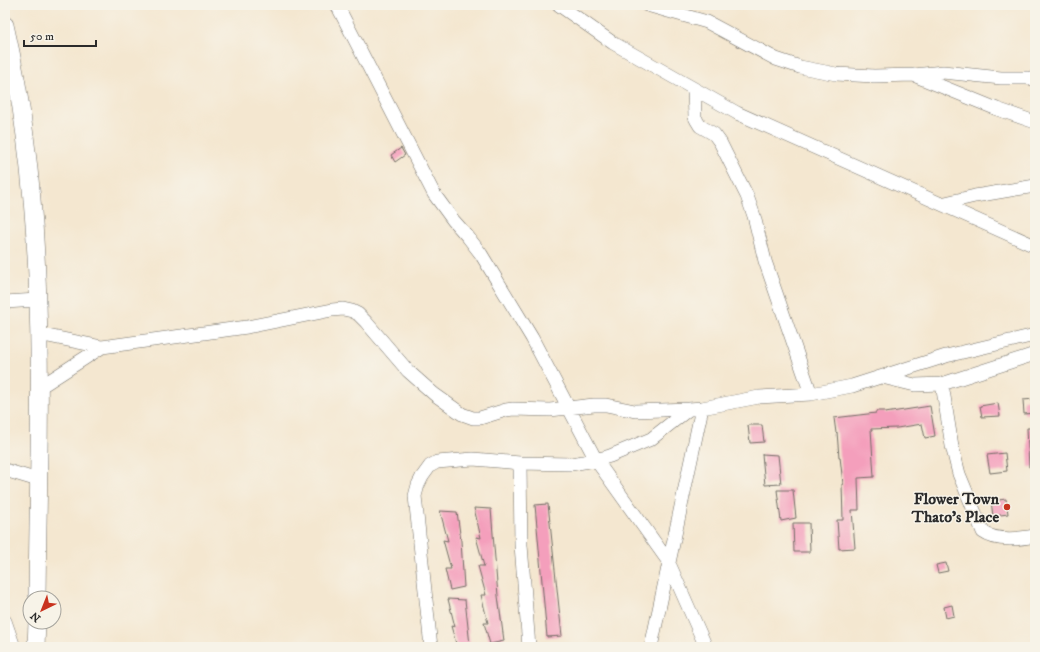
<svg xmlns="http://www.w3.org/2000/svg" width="1040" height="652" font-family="'IM FELL DW Pica',serif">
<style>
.building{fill:#f49fbc}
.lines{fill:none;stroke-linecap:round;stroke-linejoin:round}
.minor-casing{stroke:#716d65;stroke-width:14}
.major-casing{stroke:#716d65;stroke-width:18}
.minor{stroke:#fff;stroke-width:13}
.major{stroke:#fff;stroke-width:17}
.poi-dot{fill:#c8321e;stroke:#f7f3e8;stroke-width:1.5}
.labels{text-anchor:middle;stroke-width:3;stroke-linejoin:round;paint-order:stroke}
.poi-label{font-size:16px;font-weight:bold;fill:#2b2b2b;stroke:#f7f3e8;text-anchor:end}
</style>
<rect width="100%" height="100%" fill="#f7f3e8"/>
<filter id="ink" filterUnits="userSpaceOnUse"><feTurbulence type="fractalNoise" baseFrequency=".025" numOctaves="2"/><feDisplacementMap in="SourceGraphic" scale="8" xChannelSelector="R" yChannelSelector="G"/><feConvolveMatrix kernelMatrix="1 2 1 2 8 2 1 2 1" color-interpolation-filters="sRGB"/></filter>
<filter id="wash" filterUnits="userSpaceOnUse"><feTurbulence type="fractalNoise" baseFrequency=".012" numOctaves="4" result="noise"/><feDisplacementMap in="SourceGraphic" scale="16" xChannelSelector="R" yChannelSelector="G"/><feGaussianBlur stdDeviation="0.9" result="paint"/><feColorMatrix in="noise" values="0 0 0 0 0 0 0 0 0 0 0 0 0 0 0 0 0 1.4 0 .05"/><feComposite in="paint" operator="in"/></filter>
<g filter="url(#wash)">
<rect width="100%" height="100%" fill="#f4e7d0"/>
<g id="blocks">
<!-- building -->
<path class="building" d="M401 148 405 155 395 162 391 155Z
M1035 399V413L1024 414 1023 400Z
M998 403 1000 416 982 417 980 406Z
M930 406 935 436 925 438 922 424 897 428 871 429 874 477 858 478 859 510H852L855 548 839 549 837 520H843L842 484H843L840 457H839L837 432 836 433 834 418 876 413V411H885V413Z
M748 425H762L764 442 750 443Z
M1027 428H1035V467H1029Z
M1005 453 1007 471 990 473 987 455Z
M762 454 778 455 781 484 765 485Z
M777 490H793L796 518 781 521Z
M1006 499 1008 514 993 516 991 501Z
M548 504 562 636 547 637 535 505Z
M474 508 491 509 498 596 504 641 490 644 484 623H488L481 595H486L478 566H484L476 537 481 538Z
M440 511 457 512 461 541 464 587 450 590 445 569H451L443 540 448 541Z
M793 523H809L810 552H794Z
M946 563 948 571 938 573 936 565Z
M448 599 465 600 470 645 457 647 451 626 455 627Z
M952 605 954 616 946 618 944 607Z"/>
</g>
</g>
<g filter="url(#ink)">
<use href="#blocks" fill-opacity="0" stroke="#716d65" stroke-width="1"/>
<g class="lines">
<!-- minor casing -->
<g class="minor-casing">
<path id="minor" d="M337 5 434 194 453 220 468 237 481 254 532 338 596 460 668 561 706 647
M559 5 613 43 737 113 1035 246
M647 5 707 22 776 59 800 67 836 74 874 76 914 75 943 72 1001 78H1027L1035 79
M916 76 997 109 1035 122
M694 89 695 117 697 121 700 126 714 134 720 142 747 196 754 216 765 261 811 394
M941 204 975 196 1035 186
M5 302 37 300
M38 334 102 347
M882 377 915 385 942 384 1035 354
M942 384 952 446 959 474 983 532C997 542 1019 539 1035 536
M40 387 102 347 247 327 332 310 343 309 352 311 358 314 366 322 408 371 434 394 462 414 473 418H480L506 410 513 409 550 410 594 405H606L635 411 689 409 702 408 759 397 811 394 852 386 946 356 1035 335
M520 463 521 545 529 647
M5 470 38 480
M5 621 14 647
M431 647 415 496 418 485 422 477 430 466 437 462 473 459 520 463 571 464 596 460 610 456 651 439 689 409
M651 647 702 408"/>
</g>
<!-- major casing -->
<g class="major-casing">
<path id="major" d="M5 25C49 212 39 407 37 598
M36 647 37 622"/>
</g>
<!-- minor -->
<use href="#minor" class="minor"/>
<!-- major -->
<use href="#major" class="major"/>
</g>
</g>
<!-- markers -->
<circle class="poi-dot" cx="1007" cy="507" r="4"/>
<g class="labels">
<!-- poi labels -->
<g class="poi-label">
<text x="999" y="504">Flower Town<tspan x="999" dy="18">Thato's Place</tspan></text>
</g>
</g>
<!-- margin -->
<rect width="1040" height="652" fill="none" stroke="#f7f3e8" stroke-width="20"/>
<!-- north arrow -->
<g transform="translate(42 610) rotate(223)"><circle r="19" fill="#f7f3e8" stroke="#a5a39c"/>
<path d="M0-3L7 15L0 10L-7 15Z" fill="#c8321e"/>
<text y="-6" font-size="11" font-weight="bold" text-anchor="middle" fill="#2b2b2b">N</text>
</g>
<!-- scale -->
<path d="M24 40v6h72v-6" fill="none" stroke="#2b2b2b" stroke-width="2"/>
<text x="30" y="40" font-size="12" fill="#2b2b2b" stroke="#f7f3e8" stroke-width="3" paint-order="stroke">50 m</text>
</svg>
